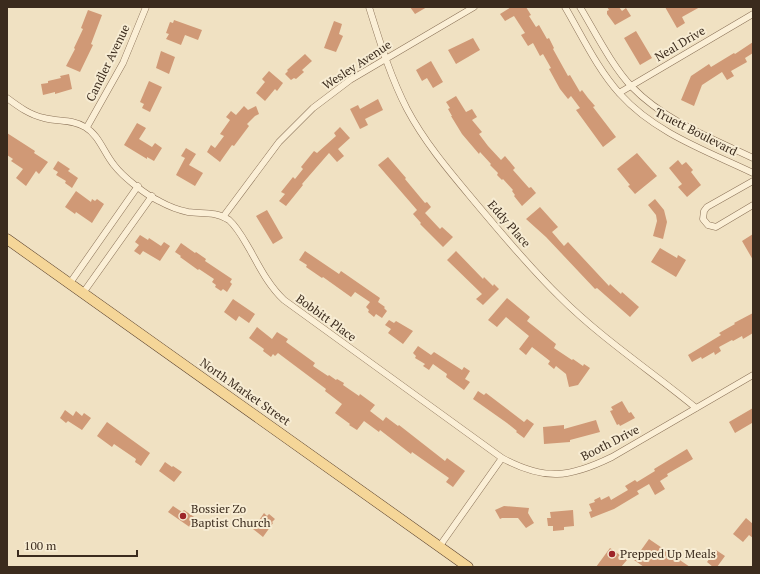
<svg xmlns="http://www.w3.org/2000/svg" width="760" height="574" font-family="'PT Serif',serif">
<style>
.building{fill:#d09976}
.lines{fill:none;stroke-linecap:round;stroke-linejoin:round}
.minor-casing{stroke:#8b7258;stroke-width:7}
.primary-casing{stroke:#59402d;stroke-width:11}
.minor{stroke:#fbefd6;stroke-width:6}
.primary{stroke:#f5d698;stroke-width:10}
.poi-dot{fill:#9e2529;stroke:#f7ecd3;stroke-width:1.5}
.labels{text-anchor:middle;stroke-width:4;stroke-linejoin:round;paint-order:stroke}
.street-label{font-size:12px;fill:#3b2b1d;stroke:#f7ecd3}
.poi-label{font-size:12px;fill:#3b2b1d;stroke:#f7ecd3;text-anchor:start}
</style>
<rect width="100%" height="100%" fill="#f0e1c2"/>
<!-- building -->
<path class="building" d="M410 7H427L415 14Z
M511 7H526L531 15 529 16 536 27 539 25 547 39 549 38 554 48 553 49 568 76 570 75 580 92 582 90 588 98 595 106 593 107 616 137 603 147 576 110 580 108 571 96 568 99 560 89 549 69 551 68 543 54 540 56 533 43 528 46 521 35 525 33 514 16 505 21 500 14Z
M607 7H619L622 11 626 8 631 16 615 25 607 14V11L609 10Z
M665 7H700L682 17 685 23 677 28Z
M88 10 102 15 91 44 93 45 80 72 66 66 75 49 74 48 83 29 81 28Z
M174 20 202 30 198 40 185 35 181 45 166 39 169 34 166 33 170 22 173 23Z
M334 21 342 24 339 34 343 36 336 52 324 48Z
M636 31 652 58 640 65 624 38Z
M473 38 480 50 456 64 448 50Z
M753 42V53L745 58 747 62 731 71 734 76 727 80 722 72 702 85 694 106 681 100 691 76 709 64 711 67 734 53 735 54Z
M161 51 175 57 169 74 156 68Z
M305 54 312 61 302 70 304 72 296 79 294 78 291 80 285 74 288 71 287 70Z
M431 61 443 82 433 88 427 78 422 81 416 70Z
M269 71 283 83 277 91 275 89 265 101 256 93 265 82 262 79Z
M69 74 72 89 55 94V92L43 95 41 84 48 83V81L61 78 60 76Z
M149 81 162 87 150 112 142 108 144 104 140 102Z
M456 96 466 112 472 109 477 117 472 120 482 132 479 134 488 146 501 160 505 156 515 168 513 170 529 188 531 187 536 193 522 206 514 196 515 195 512 191 513 190 503 179 502 180 497 175 498 173 490 165 491 164 480 152 479 154 462 134 451 116H452L448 109 450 108 446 102Z
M378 99 383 110 365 119 368 125 360 129 350 109 358 105 360 109Z
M244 106 248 110 256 106 259 114 255 116 247 124 249 126 234 146 232 145 220 162 207 152 211 145 215 148 224 136 220 134 230 120 226 117 231 111 236 115Z
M137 123 146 128 139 139 152 147 155 143 162 148 154 161 147 157V159L124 145Z
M340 127 350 138 338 149 344 156 337 162 329 153 302 184 303 185 286 206 279 201 285 194 281 192 293 177 295 179 303 169 301 167 314 151 317 153 336 136 334 133Z
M7 133 35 151 34 153 48 162 39 174 36 171 26 186 16 178 23 169 11 161 13 159 7 155Z
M186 148 196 154 189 165 203 173 195 186 176 175 185 158 181 156Z
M637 153 657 176 635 194 628 186 630 185 617 169Z
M388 157 406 178 405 179 425 203 427 202 431 207 425 213 440 229 442 227 453 237 443 247 420 224 421 223 413 214 417 210 378 165Z
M678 160 682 165 686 162 693 170 691 172 701 185 687 197 678 187 682 184 669 168Z
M58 161 70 169 68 171 78 178 72 188 65 183 66 181 56 175 58 172 53 169Z
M76 191 91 202 92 199 95 201 97 199 104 204 92 223 76 212 75 214 65 207Z
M655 199 664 210 667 222 663 239 653 236 657 221 656 215 648 205Z
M540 207 558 227 552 232 564 246 568 242 609 286 610 284 621 294 622 292 639 307 630 317 597 288 595 289 546 237 526 219Z
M267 210 283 238 273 244 256 216Z
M753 234V260L742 241Z
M140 235 148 240 149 238 161 246 164 242 170 246 160 261 143 251 140 255 134 251 139 245 135 242Z
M181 243 195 253 196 252 206 259 205 261 232 279 230 282 232 284 227 292 223 289 221 291 215 287 216 285 212 282 214 279 199 269 198 270 180 257 181 256 175 252Z
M660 248 677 258 678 255 686 260 676 277 651 262Z
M305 251 339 274 341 271 380 298 378 302 385 307 384 308 387 311 382 318 376 314 374 317 368 312 369 310 366 307 370 302 355 292 351 297 323 277 322 278 306 267 307 265 299 260Z
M456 251 483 279 484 277 493 286 494 284 499 289 483 305 476 299 482 294 447 260Z
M507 298 530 317 527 321 556 344 554 348 572 360 573 359 583 366 584 364 590 368 578 385 569 387 566 374 556 366 554 369 548 364 550 361 532 347 526 355 519 349 529 336 506 317 497 327 488 320Z
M233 299 255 314 249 323 239 316 236 321 224 312Z
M753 313V333L743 339 742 336 733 341 732 340 719 347 721 351 715 355 714 352 702 359 701 357 692 362 688 355 721 335 719 333 735 324 734 323Z
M389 320 394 323 396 321 413 331 403 344 388 333 391 329 385 325Z
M257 327 272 339 277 332 288 339 286 342 315 363 313 366 328 376 329 375 336 380 337 379 344 383 343 385 359 396 360 394 375 405 370 411 383 421 386 417 398 426 399 425 445 461 447 458 465 471 453 487 446 482 449 478 412 452 411 454 380 430 379 432 364 421 357 430 349 425 350 424 335 413 342 404 325 391 326 389 278 353 275 356 273 354 271 357 263 351 264 349 249 338Z
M418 346 431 355 434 352 462 370 464 367 470 371 465 379 470 382 464 390 446 377 447 374 433 364 429 370 423 366 425 364 415 358 416 356 413 353Z
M478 391 484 395 486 393 524 422 527 419 534 424 524 438 516 432 517 431 507 423 473 399Z
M622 401 629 413 631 412 635 418 620 426 619 424 617 425 610 411 613 410 611 407Z
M753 408V424L752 423 735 433 729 422Z
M65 410 73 416 76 411 82 416 84 413 91 418 82 430 68 421 66 423 60 418Z
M596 420 600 432 570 440V442L544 444 543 427 564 425V429Z
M107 422 150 453 141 466 135 462 136 459 114 444 112 447 97 436Z
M687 449 693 459 667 474 668 476 660 481 665 489 655 495 649 484 637 491 639 494 614 509 591 518 589 512 592 511 589 504 595 502 594 500 600 497 601 500 609 496 611 500 628 490 625 486 635 480 637 482 655 471 654 469Z
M165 462 172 467 173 466 182 472 174 482 159 471Z
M173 506 182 512 184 510 197 519 191 528 168 512Z
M504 506 529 508 528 513 534 523 526 528 518 518H502L500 519 495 510Z
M573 510 574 526 564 527V530L553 531V526H548L547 518H551L550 512Z
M264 513 267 516 269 514 275 519 272 522 273 523 263 537 253 529Z
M746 518 753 524V538L749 535 743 542 733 534Z
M649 539 690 567H644L634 560Z
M610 548 627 560 621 567H596Z
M716 550 725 556 717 567H713L707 562Z"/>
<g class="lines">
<!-- minor casing -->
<g class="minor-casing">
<path id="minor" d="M369 7C380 42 390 76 407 109 425 143 450 172 475 202 502 234 529 267 560 297 601 338 651 371 696 408
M565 7C582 36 598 70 620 94 655 133 707 151 753 173
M580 7C595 32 612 66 632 87 665 121 711 138 753 158
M619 93 753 14
M7 98C19 107 30 115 44 118 59 122 72 119 85 127 99 135 104 153 114 165 123 177 146 195 159 201 168 206 178 210 188 212 202 214 216 211 229 220 238 228 244 240 250 250 260 268 269 286 284 300L502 458C545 481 569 478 612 457L753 375
M87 127 123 63 146 7
M753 181 707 207 704 211 703 219 708 225 716 227 753 205
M223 217 279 142 313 108 350 80 474 7
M70 283 138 186
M83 293 152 196
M439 547 502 458"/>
</g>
<!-- primary casing -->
<g class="primary-casing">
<path id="primary" d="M7 239 468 567"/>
</g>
<!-- minor -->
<use href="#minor" class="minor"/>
<!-- primary -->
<use href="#primary" class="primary"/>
</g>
<!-- markers -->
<g class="poi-dot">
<circle cx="183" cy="516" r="4"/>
<circle cx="612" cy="554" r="4"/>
</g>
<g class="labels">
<!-- street labels -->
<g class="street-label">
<text transform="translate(680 44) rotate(-31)" y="4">Neal Drive</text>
<text transform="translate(108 63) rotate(-64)" y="4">Candler Avenue</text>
<text transform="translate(357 65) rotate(-33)" y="4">Wesley Avenue</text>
<text transform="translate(696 132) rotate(27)" y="4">Truett Boulevard</text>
<text transform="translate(509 224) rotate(49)" y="4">Eddy Place</text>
<text transform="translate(326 318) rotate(36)" y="4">Bobbitt Place</text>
<text transform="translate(245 392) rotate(35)" y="4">North Market Street</text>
<text transform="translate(610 443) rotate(-27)" y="4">Booth Drive</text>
</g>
<!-- poi labels -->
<g class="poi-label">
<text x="191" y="513">Bossier Zo<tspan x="191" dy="14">Baptist Church</tspan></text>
<text x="620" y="558">Prepped Up Meals</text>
</g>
</g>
<!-- border -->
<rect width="760" height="574" fill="none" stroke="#3b2b1d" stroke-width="16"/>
<!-- scale -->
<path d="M18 550v6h119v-6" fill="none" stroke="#3b2b1d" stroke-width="2"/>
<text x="24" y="550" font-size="12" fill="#3b2b1d" stroke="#f7ecd3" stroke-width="3" paint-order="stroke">100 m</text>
</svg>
